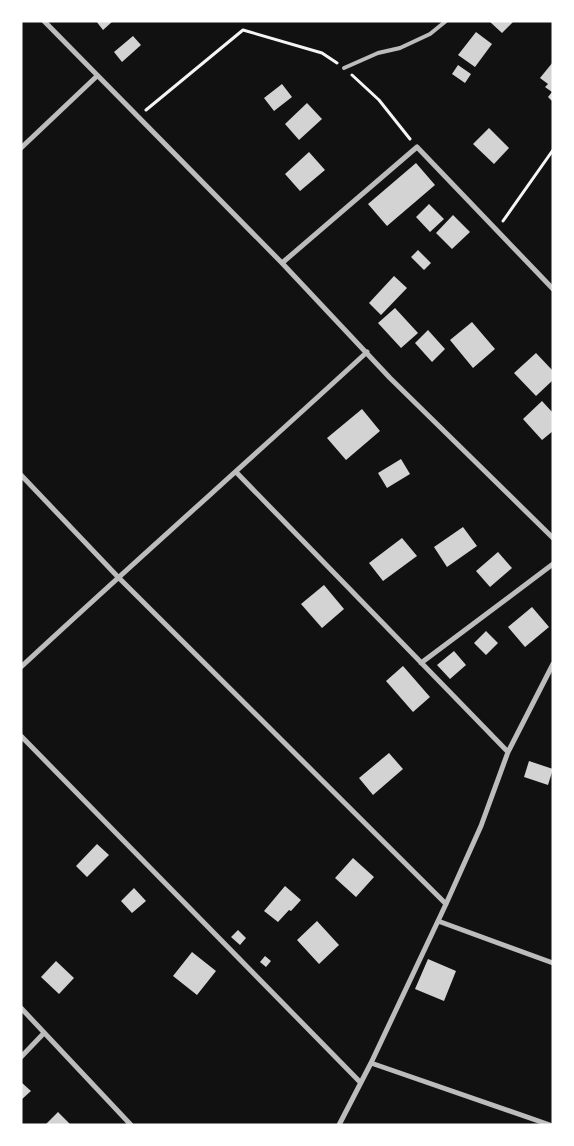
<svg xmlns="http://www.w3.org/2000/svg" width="574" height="1146" font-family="'Fira Sans Condensed',sans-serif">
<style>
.building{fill:#d3d3d3}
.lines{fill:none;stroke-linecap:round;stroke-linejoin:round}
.path{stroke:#f5f5f5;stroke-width:3}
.service{stroke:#bcbcbc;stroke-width:4}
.minor{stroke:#bcbcbc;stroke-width:5}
</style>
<rect width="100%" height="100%" fill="#111"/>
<!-- building -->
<path class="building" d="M96 21H113L103 30Z
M489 21H512L513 22 502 33Z
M476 32 492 44 475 67 458 55Z
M133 36 141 45 122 62 114 52Z
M553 62V102L548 97 552 92 545 87 548 84 540 78Z
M458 65 471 74 465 83 452 74Z
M282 84 292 97 274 111 264 98Z
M307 103 322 119 299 140 285 124Z
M489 128 509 148 494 164 473 144Z
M309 152 325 170 300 191 285 174Z
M416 163 435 185 387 226 368 204Z
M429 204 444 219 430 232 416 217Z
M453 215 470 232 452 249 436 233Z
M418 250 431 263 424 270 411 257Z
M394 276 407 288 381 315 369 303Z
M395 308 418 333 401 348 378 323Z
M472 322 495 349 473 368 450 340Z
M428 330 445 349 432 362 415 343Z
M536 353 553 371V380L536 396 514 373Z
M542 401 553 413V431L542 440 523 419Z
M362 409 380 431 346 460 327 438Z
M401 459 410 474 387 488 378 473Z
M463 527 477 546 447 567 434 547Z
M402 538 417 556 383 581 369 563Z
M498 552 512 568 490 587 476 571Z
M324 585 344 609 322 628 301 604Z
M532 607 549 627 525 647 508 627Z
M486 631 498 643 486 655 474 643Z
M454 651 466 665 450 679 437 665Z
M403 666 430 697 413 712 386 681Z
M389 753 403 769 373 795 359 778Z
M529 761 553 769 548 785 524 777Z
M97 844 109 855 87 877 76 866Z
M353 858 374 877 356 897 335 878Z
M285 886 301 900 291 911 289 910 278 922 264 911Z
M134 888 146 901 132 913 121 901Z
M317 921 339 945 319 964 297 940Z
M238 930 246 938 240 945 231 937Z
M192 952 216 971 197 995 173 976Z
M265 956 271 961 266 967 260 962Z
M428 959 456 971 444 1001 415 989Z
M56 961 74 978 59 994 41 977Z
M21 1082 31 1091 21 1100Z
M58 1112 71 1125H45Z"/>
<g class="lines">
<!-- path -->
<path class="path" d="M352 75 379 100 410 139
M146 110 243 30 322 53 337 63
M503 221 553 150"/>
<!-- service -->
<path class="service" d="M344 68 378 53 400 48 430 34 446 21"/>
<!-- minor -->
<path class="minor" d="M44 21 282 263 390 378 553 538
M21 148 97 76
M282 263 417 147 553 289
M236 472 508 752
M21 475 118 577 446 904
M421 663 553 564
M21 667C135 561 252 458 367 352
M21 736 360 1082
M438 921 553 963
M21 1008 131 1125
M21 1057 44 1033
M371 1063 550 1125
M339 1125 371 1063 446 904 481 826 508 752 553 664"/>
</g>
<!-- border -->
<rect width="574" height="1146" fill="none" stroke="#ffffff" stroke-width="45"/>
</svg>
